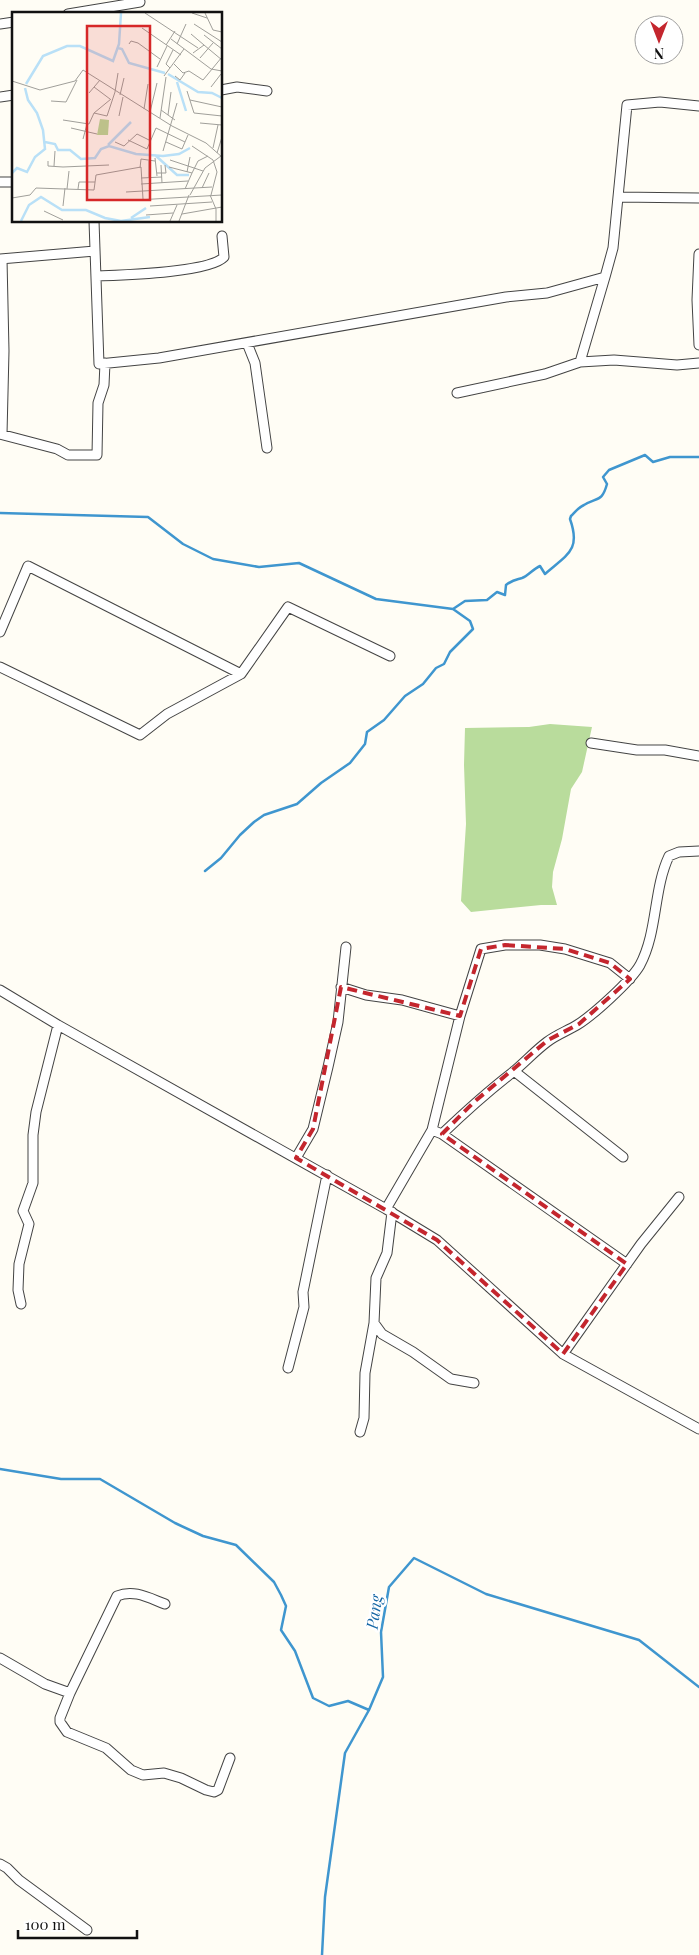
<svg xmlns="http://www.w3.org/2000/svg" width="699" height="1955" font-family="'Playfair Display',serif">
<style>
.forest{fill:#b9dc9c}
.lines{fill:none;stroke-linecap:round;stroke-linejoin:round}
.stream{stroke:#3f96cf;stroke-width:2.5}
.minor-casing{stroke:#444;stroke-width:11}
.minor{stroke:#fff;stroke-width:9}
.marked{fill:none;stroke:#c4262e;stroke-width:4;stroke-dasharray:10 6;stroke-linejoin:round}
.labels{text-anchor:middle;stroke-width:5;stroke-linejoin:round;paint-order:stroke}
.water-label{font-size:16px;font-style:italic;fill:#1768a6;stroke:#fff}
.inset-river{fill:none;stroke:#b9e0f7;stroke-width:2.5}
.inset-road{fill:none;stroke:#a09f9a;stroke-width:1}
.view{fill:#d62828;fill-opacity:0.15;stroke:#d62828;stroke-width:2.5}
.inset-edge{fill:none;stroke:#111;stroke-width:2.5}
</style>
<rect width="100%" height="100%" fill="#fffdf5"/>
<!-- forest -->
<path class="forest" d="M550 724 592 727 582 772 571 789 562 839 553 872 552 887 557 905H541L471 912 461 901 466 824 464 765 465 728 529 727Z"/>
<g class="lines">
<!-- stream -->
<path class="stream" d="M0 513 148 517 183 544 213 559 259 567 299 563 376 599 453 609 465 601 487 600 497 592 505 595 506 585C512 580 515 580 522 578 528 576 533 569 540 566L545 574C568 554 581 550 570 519L571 516C575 512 579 507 584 505 598 497 602 502 607 484L603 477 609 470 645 455 653 462 670 457H699
M205 871 221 858 240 835 254 822 264 815 297 804 321 783 350 763 365 744 367 732 384 720 405 696 423 684 436 668 444 664 450 652 473 629 470 621 453 609
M0 1469 61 1479H100L175 1523 203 1536 236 1545 274 1582 281 1595 286 1606 281 1630 295 1651 313 1698 329 1706 348 1701 369 1710
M322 1955 325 1897 345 1753 369 1710 383 1677 381 1632 389 1587 414 1558 486 1594 639 1640 699 1687"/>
<!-- minor casing -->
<g class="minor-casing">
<path id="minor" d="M68 14 140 2
M0 24 14 22
M221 90 237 87 267 91
M0 97 14 95
M0 182H14
M618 197 699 198
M94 221 99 364 159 358 506 297 547 293 605 277 613 248 627 105 660 102 699 106
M699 254 697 300 699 345
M0 259 95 251
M96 276C120 275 209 273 224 257L222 236
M247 343 255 363 267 448
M580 362 605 277
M457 393 545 374 580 362 614 360 677 365 699 363
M0 434 57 449 68 455H97L98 403 104 385 105 363
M2 434 4 351 2 259
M0 632 28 566 241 674
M0 667 140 735 167 714 241 674 288 607 390 656
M591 743 637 750H665L699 756
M341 987 366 995 402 1000 460 1016
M0 990 58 1025 386 1209 437 1240 563 1354 699 1429
M514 1071 623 1157
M432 1130 442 1134C466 1111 487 1092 513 1072 525 1062 535 1051 547 1042 556 1035 567 1031 577 1025 592 1016 631 981 640 965 658 931 653 890 669 856L679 852 699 851
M442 1134 627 1264
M296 1158 313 1129 328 1067 338 1022 346 947
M386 1209 432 1130 460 1016 481 949 505 945H540L565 949 610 963 630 979
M21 1304 18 1290 19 1264 29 1224 23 1211 33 1183V1135L36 1112 58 1025
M374 1323 382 1334 413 1352 451 1379 474 1383
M563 1354 641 1244 679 1197
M288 1368 304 1307 303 1292 327 1175
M360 1432 364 1418 365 1373 374 1323 376 1278 387 1253 392 1212
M0 1658 45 1684 70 1693 60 1718V1722L67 1732 106 1748 131 1770 143 1775 164 1773 181 1778 206 1790 214 1792 218 1790 230 1758
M70 1693 117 1596C134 1589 149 1598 165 1604
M0 1864 7 1868 19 1880 87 1930"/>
</g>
<!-- minor -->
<use href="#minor" class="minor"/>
</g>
<!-- marked area -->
<path class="marked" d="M505 945 565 949 610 963 630 979 579 1024 548 1040 474 1102 442 1134 627 1264 563 1354 437 1240 296 1158 313 1129 341 987 460 1016 481 949Z"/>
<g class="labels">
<!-- water labels -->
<g class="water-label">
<text transform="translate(374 1612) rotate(-82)" y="6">Pang</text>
</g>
</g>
<!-- overview -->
<g transform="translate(12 12)">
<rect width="210" height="210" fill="#fffdf5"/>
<path d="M88 107 97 108 96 123H85Z" fill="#b9dc9c"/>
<path class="inset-river" d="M106 36 110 37 117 51 153 61M156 62 186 80 200 81 210 86M165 70 174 99M14 72 31 44 55 34H68L101 49 107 32 109 1M33 130 43 132 46 138H58L69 147 83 146 89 137 97 134 124 142 151 144 167 142 178 136M96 133 119 110M143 143 165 163H177M0 161 5 156 15 160 23 145 33 137 31 118 25 101 16 88 13 76M119 206 134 196M9 209 17 193 29 185 50 198H74L93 206 109 209 138 205"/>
<path class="inset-road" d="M133 1 186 36M180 1 195 6M193 1 201 18 210 20M182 12 210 30M130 16 169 43M179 22 192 33M192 23 210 37M159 27 199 57 210 59M117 32 119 29 126 31 148 47M165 32 174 12M154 33 163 19M181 41 192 33 210 48M188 46 201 31M162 52 171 61 177 59 191 68 210 45M145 55 155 34M158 56 154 52 161 38M152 64 172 37M163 64 168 68 173 61M0 69 28 78 63 69 71 58 160 114 194 131 210 145M82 75 98 87M199 75 209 62M175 79 182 101 210 104M103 80 106 61M77 81 88 68M108 83 112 66M178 88 210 95M39 89 54 90 65 68M132 97 136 72M149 98 163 108M138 100 145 71M82 101 95 104 103 80M156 103 159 80M107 104 111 85M148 106 154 65M51 108 77 112 82 101 99 87M188 111 210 113M59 116 85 122M71 127 75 112M116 128 135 137 144 116 173 130M103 130 112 134 125 122 139 129M154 130 170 137 176 123M180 134 201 148 205 160 199 183M201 136 206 113M151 139 165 91M205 141 210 125M143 146 145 164M158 148 191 159M36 149V154L51 155 97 153M149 153 150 171M42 154 43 139M157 155 180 161 186 149 196 144M128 156 129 147 143 149M175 160 178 145M145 161H154L153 153M137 165V149M129 166 150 165M129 172 176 169M190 176 197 161M55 177 57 159M66 177 67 170H83M173 177 180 161M114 180 200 175M178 183 193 156 209 144M198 183 204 197V209M0 186 18 183 24 176 82 178 84 163 129 155 131 187M125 188 210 183M51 194 53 176M138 194 200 190M32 199 51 208M170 202 210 195M134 203 161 201M158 209 165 193M167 209 177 183"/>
<path class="view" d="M75 14H138V188H75Z"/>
<rect width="210" height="210" class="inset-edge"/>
</g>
<!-- north arrow -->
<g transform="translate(659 40) rotate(180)"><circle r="24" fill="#ffffff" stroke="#a0a0a0"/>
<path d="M0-4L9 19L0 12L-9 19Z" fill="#c4262e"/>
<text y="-8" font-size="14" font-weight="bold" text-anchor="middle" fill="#111111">N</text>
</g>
<!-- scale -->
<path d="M18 1930v8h119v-8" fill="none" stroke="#111111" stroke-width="2.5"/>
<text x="25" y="1930" font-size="15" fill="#111111" stroke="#ffffff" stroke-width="4" paint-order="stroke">100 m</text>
</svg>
